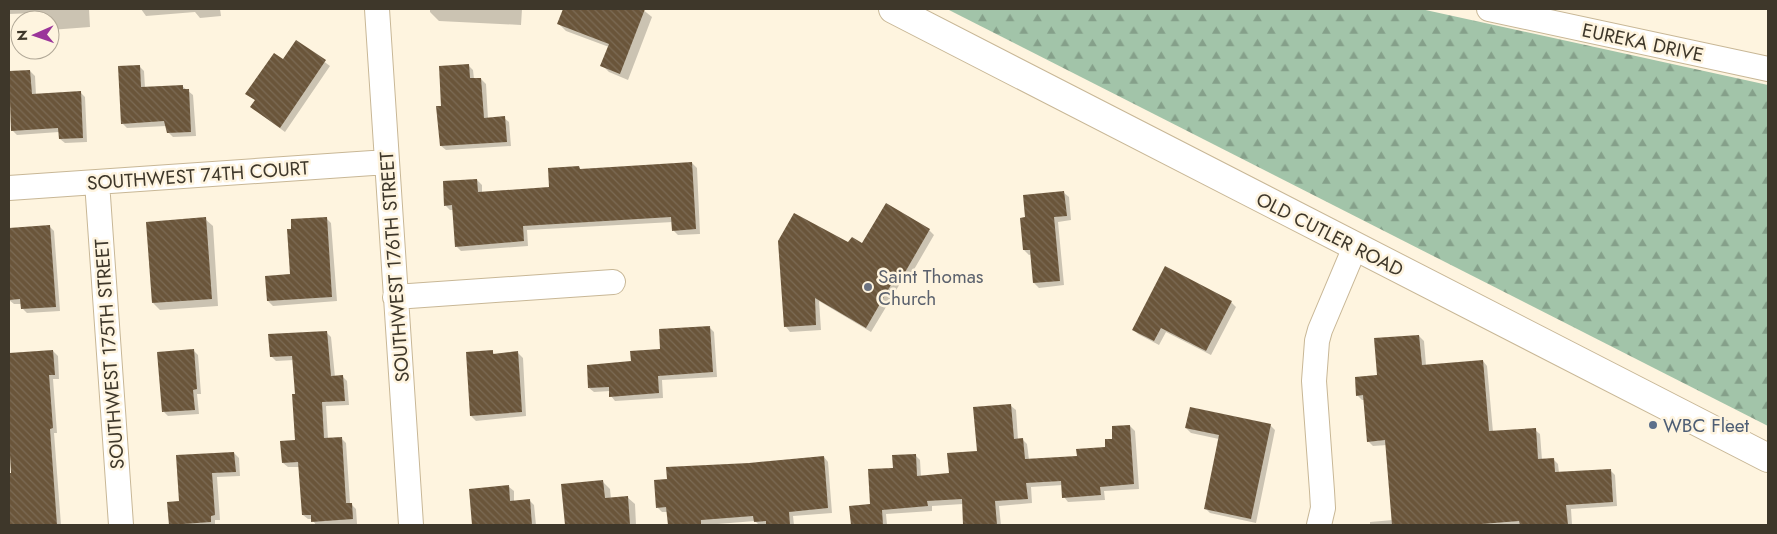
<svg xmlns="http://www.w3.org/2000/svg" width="1777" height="534" font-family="Jost,sans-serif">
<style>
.forest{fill:url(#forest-firs)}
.shadow{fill:#0003}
.building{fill:url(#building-back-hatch)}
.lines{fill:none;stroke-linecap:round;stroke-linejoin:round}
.street-casing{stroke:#c8b796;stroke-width:26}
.secondary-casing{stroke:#c8b796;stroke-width:30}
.street{stroke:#fff;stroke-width:24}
.secondary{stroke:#fff;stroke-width:28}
.worship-dot{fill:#6b7280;stroke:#fef4df;stroke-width:2}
.service-dot{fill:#5c6f8a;stroke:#fef4df;stroke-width:2}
.labels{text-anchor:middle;stroke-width:5;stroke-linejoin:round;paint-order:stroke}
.street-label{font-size:19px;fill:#3e372a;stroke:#fef4df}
.worship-label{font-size:19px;fill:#5b616d;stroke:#fef4df;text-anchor:start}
.service-label{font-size:19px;fill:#4e5e75;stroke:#fef4df;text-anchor:start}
</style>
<defs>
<pattern id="forest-firs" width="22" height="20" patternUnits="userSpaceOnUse" patternTransform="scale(1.25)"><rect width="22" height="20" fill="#a2c4a9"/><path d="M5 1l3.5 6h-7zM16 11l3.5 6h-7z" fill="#85a08a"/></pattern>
<pattern id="building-back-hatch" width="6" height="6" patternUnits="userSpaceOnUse" patternTransform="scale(1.25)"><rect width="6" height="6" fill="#6a553a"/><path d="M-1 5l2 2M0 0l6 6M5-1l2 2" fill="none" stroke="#7c6b55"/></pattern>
</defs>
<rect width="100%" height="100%" fill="#fef4df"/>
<!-- forest -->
<path class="forest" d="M947 9H1421L1768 85V426Z"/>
<!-- shadow -->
<path class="shadow" d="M9 9H89L90 27 50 30V20H36V13L9 14Z
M141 9H220L221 16 200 18 195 12 146 16Z
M430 9H522L521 25 439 21 430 12Z
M565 9H642L652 17 628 80 609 72 602 65 609 47 566 31 559 24Z
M296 41 330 66 285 132 251 107 256 101 247 94 283 61Z
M468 65 473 70 474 79H481L486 84 488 119 504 118 509 122 511 146 446 150 441 146Z
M140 67 144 71 145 88 182 86 193 95 196 136 173 137 168 132 166 126 127 128 122 123Z
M30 71 35 76 36 95 80 92 85 97 87 142 65 143 60 139 59 132 17 135 12 130Z
M692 163 697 168 700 234 678 235 673 230V222L527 230 528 246 461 251 456 246 454 210H450L445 205 477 180 482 185V193L551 188 579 168 581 170Z
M1064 193 1069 197 1071 220 1058 222 1064 285 1039 288 1034 283 1032 254 1029 255 1024 250 1026 218Z
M326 218 331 223 337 301 273 306 268 301 291 275Z
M205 219 213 226 218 306 160 310 153 303Z
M50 227 54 231 60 311 27 313 22 308V304H14L9 300V229Z
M929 230 934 235 905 285 901 282 871 332 819 301 821 330 790 332 786 327 849 244 863 245Z
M1231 302 1236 307 1211 355 1166 332 1159 345 1138 334 1133 329Z
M709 327 714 332 717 377 662 380 663 398 615 401 611 396 610 391 594 392 589 388 632 363Z
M326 332 331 337 335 377H343L347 381 349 405 326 406 328 439 341 438 346 443 350 503 356 509 357 524 316 525 312 519H308L303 515 300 467H288L283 463 296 441 297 395 294 360 276 361 271 356Z
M1419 336 1424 341 1426 365 1483 361 1487 366 1493 432 1535 430 1540 434 1542 460 1553 459 1558 464 1559 473 1610 470 1615 475 1617 506 1571 509 1572 525H1370V522L1393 520 1387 445 1373 446 1368 441 1364 400H1362L1357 395Z
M193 350 198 355 201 394H197L199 414 168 416 163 411Z
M53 351 58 356 59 379H53L57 433H54L61 525H9V475L13 474 9 434V354Z
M492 351 495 355 518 353 523 358 526 416 476 421 471 416Z
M1011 406 1016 410 1018 440H1023L1027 444 1029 460 1078 457 1107 448 1114 440 1130 426 1135 431 1139 489 1104 491 1105 500 1068 502 1064 497 1063 485 1031 487 1032 503 999 506 1001 525H965L963 504 932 506V511L886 514 887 525H852L851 507 872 506 895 469 915 455 920 460 921 477 950 475 978 452Z
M1270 425 1275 430 1256 523 1210 513 1205 508 1219 439 1191 433 1186 428Z
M234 453 239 458 240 476 217 477 220 520H215V525H171L170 524 181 502 178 457Z
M824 457 828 462 832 513 793 516 794 525H759L755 521 705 525H670L668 512H662L657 507 668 480 749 464Z
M603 482 610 489 611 499 627 497 635 504 636 525H566L562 486Z
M509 487 514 491V502L529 500 534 505 536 525H473L471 490Z"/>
<!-- building -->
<path class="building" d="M563 9H645L620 74 600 66 609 44 557 24Z
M296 40 326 60 280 128 250 107 255 100 245 94 274 53 283 59Z
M469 64 470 78H481L484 118 505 116 507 142 440 146 436 106H441L439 66Z
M140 65 141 87 183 85V89H189L191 132 167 133 164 121 121 124 118 66Z
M30 70 32 94 81 91 83 138 59 139 58 128 11 131 9 71Z
M692 162 696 229 672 231 671 217 523 226 524 241 455 247 452 205 444 206 443 181 477 179 478 192 549 187 548 168 579 166 580 169Z
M1064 191 1067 216 1054 217 1060 281 1033 283 1030 250H1023L1020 218 1025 217 1023 195Z
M886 203 930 229 900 281 895 278 866 328 815 298 816 325 784 327 778 241 794 213 848 242 852 237 862 243Z
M206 217 212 299 152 303 146 222Z
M327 217 332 297 267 301 265 276 290 274 287 229H291V219Z
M50 225 56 307 21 309 20 299 9 300V228Z
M1165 266 1232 301 1206 351 1161 328 1154 341 1132 330Z
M710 326 713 372 658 376 659 393 609 397V387L588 388 587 365 631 361 630 351 660 349 659 329Z
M327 331 331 376 343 375 345 401 322 402 324 438 342 437 346 503H352L353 519 311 522V515H302L298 462 282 463 280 441 295 440 292 394H295L292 356 270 357 268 334Z
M1419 335 1422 365 1483 360 1489 431 1536 428 1538 459 1554 458 1555 472 1611 469 1613 502 1566 505 1568 525H1520L1519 521 1469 525H1392L1385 440 1367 442 1363 395 1356 396 1355 377 1377 375 1374 338Z
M194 349 197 389 193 390 195 410 162 412 157 352Z
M53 350 55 375H49L53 428 50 429 57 525H9V473H11L9 437V353Z
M493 350V354L518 351 522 412 470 416 466 352Z
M1011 404 1014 439 1023 438 1025 459 1077 456 1076 449 1105 447V439H1112V426L1130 425 1134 484 1100 487 1101 495 1062 498 1061 481 1026 483 1028 499 995 501 997 525H963L962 499 927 501 928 506 882 510 883 525H851L849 506 870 504 868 469 893 468 892 455 916 454 917 476 949 473 947 453 977 451 973 407Z
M1190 407 1271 424 1251 519 1204 509 1219 435 1185 428Z
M234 452 236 472 212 473 215 515 211 516V522L169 525 167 502 179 501 176 455Z
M824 456 828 508 789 512 790 525H766V521L754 522 753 516 701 520V525H668L666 507 656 508 654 480 667 479 666 467 749 463Z
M603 480 605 498 628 496 630 525H565L561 484Z
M509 485 510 501 530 499 532 525H472L469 489Z"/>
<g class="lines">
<!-- street casing -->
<g class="street-casing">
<path id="street" d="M377 9 411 525
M1489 9 1768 69
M97 182 121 525
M9 188 387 162
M395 297 613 282
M1319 525 1323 508 1322 491 1314 381 1317 341 1320 330 1355 247"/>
</g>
<!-- secondary casing -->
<g class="secondary-casing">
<path id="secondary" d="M893 9 1768 458"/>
</g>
<!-- street -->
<use href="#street" class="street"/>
<!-- secondary -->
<use href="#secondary" class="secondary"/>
</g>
<!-- markers -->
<circle class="worship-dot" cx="868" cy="287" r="5"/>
<circle class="service-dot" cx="1653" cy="425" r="5"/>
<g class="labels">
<!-- street labels -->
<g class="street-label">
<text transform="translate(1643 42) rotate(12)" y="7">EUREKA DRIVE</text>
<text transform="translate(198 175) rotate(-4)" y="7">SOUTHWEST 74TH COURT</text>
<text transform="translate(1330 234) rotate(27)" y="7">OLD CUTLER ROAD</text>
<text transform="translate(394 267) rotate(-94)" y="7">SOUTHWEST 176TH STREET</text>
<text transform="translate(109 354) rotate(-94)" y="7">SOUTHWEST 175TH STREET</text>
</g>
<!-- worship labels -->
<g class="worship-label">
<text x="878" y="283">Saint Thomas<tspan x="878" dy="22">Church</tspan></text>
</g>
<!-- service labels -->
<g class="service-label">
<text x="1663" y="432">WBC Fleet</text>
</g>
</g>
<!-- border -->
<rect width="1777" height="534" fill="none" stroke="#3e372a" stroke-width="20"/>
<!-- north arrow -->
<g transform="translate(35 35) rotate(268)"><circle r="24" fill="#fef4df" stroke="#b1a897"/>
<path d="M0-4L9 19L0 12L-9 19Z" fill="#9b359a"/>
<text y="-8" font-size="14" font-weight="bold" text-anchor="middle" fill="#3e372a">N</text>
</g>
</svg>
